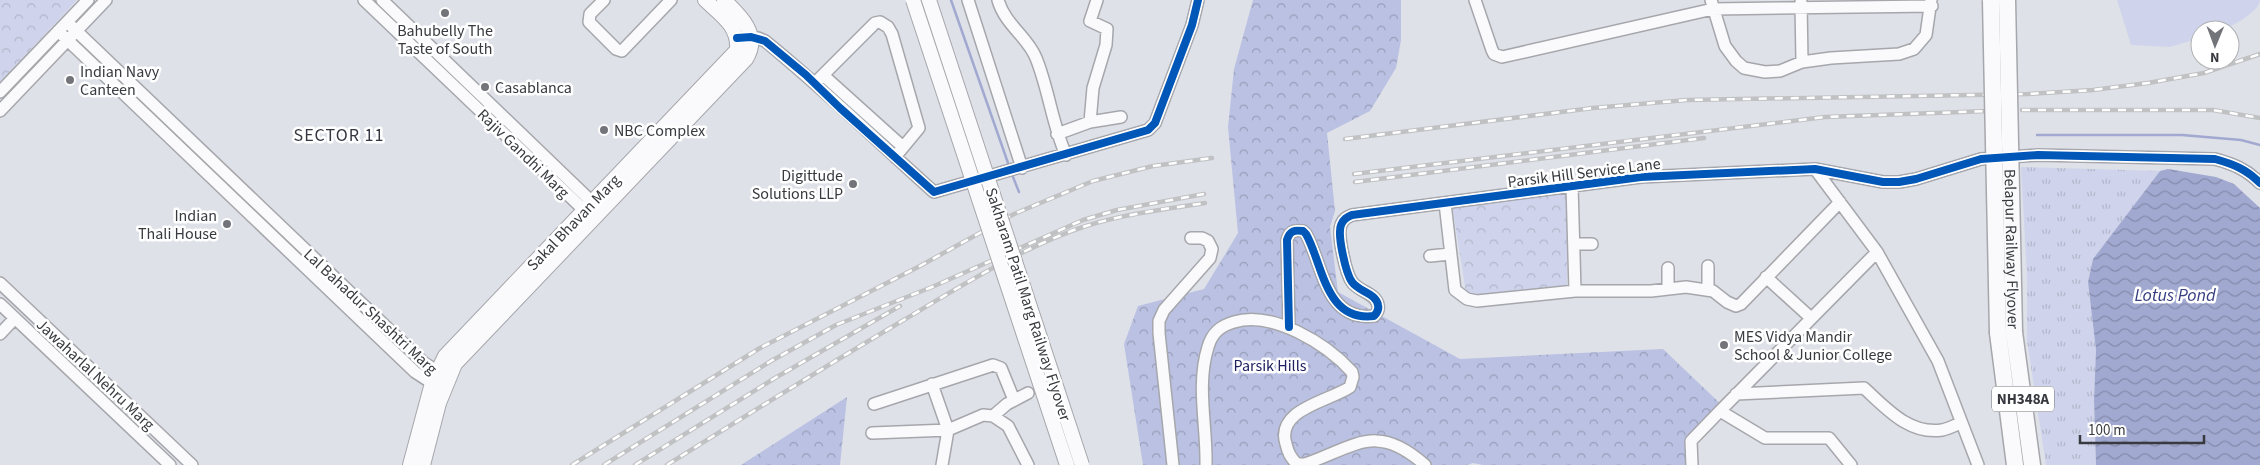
<svg xmlns="http://www.w3.org/2000/svg" width="2260" height="465" font-family="'Source Sans 3',sans-serif">
<style>
.grass{fill:url(#grass-tufts)}
.forest{fill:url(#forest-crowns)}
.park{fill:url(#park-crowns)}
.pitch{fill:#cfd4ec}
.water{fill:url(#water-waves)}
.lines{fill:none;stroke-linecap:round;stroke-linejoin:round}
.stream{stroke:#a1a9d1;stroke-width:2.5}
.minor-casing{stroke:#a6a7ac;stroke-width:14}
.major-casing{stroke:#a6a7ac;stroke-width:16}
.highway-casing{stroke:#a6a7ac;stroke-width:19}
.minor{stroke:#fafafc;stroke-width:11}
.major{stroke:#fafafc;stroke-width:14}
.highway{stroke:#fafafc;stroke-width:16}
.rail-casing{stroke:#c0c1c3;stroke-width:4.5}
.rail{stroke:#fff;stroke-width:2.5;stroke-dasharray:8;stroke-linecap:butt}
.major-bridge-casing{stroke:#a6a7ac;stroke-width:16;stroke-linecap:butt}
.highway-bridge-casing{stroke:#a6a7ac;stroke-width:19;stroke-linecap:butt}
.major-bridge{stroke:#fafafc;stroke-width:14}
.highway-bridge{stroke:#fafafc;stroke-width:16}
.cycleway-casing{stroke:#fff;stroke-width:11}
.cycleway{stroke:#0057b8;stroke-width:8}
.poi-dot{fill:#72747a;stroke:#fff;stroke-width:2}
.labels{text-anchor:middle;stroke-width:5;stroke-linejoin:round;paint-order:stroke}
.shield{fill:#fff;stroke:#747579;stroke-width:1}
.shield-label{font-size:15px;font-weight:bold;fill:#383a3f}
.poi-label{font-size:16px;fill:#383a3f;stroke:#fff;text-anchor:start}
.street-label{font-size:16px;fill:#383a3f;stroke:#fff}
.park-label{font-size:16px;fill:#1e2060;stroke:#fff}
.neighbourhood-label{font-size:18px;letter-spacing:1px;fill:#343641;stroke:#fff}
.water-label{font-size:18px;font-style:italic;fill:#373e81;stroke:#fff}
</style>
<defs>
<pattern id="grass-tufts" width="24" height="20" patternUnits="userSpaceOnUse" patternTransform="scale(1.25)"><rect width="24" height="20" fill="#cfd4ec"/><path d="M3 7l-1-3M5 7V3M7 7l1-3M15 17l-1-3M17 17v-4M19 17l1-3" fill="none" stroke="#b2b7cb"/></pattern>
<pattern id="forest-crowns" width="20" height="18" patternUnits="userSpaceOnUse" patternTransform="scale(1.25)"><rect width="20" height="18" fill="#bac1e2"/><path d="M2 6a3 3 0 1 1 6 0M12 15a3 3 0 1 1 6 0" fill="none" stroke="#989eb9"/></pattern>
<pattern id="park-crowns" width="20" height="18" patternUnits="userSpaceOnUse" patternTransform="scale(1.25)"><rect width="20" height="18" fill="#cfd4ec"/><path d="M2 6a3 3 0 1 1 6 0M12 15a3 3 0 1 1 6 0" fill="none" stroke="#b2b7cb"/></pattern>
<pattern id="water-waves" width="16" height="10" patternUnits="userSpaceOnUse" patternTransform="scale(1.25)"><rect width="16" height="10" fill="#a1a9d1"/><path d="M0 5q4-4 8 0t8 0" fill="none" stroke="#848bab"/></pattern>
</defs>
<rect width="100%" height="100%" fill="#dfe1e8"/>
<!-- grass -->
<path class="grass" d="M2021 167 2160 171 2093 259 2088 282 2096 350 2094 400 2096 465H2046L2027 341V277Z"/>
<!-- forest -->
<path class="forest" d="M1253 0H1401V40L1396 68 1370 111 1327 133 1335 211 1330 227 1338 292 1460 359 1663 349 1727 410 1686 440 1689 465H1483L1473 463 1467 465H1143L1124 344 1138 306 1204 289 1238 233 1228 127 1234 69Z
M847 397 840 465H741Z"/>
<!-- park -->
<path class="park" d="M0 0H77L0 82Z
M1567 191V287L1479 296 1466 293 1452 205Z"/>
<!-- pitch -->
<path class="pitch" d="M2117 0H2260C2260 11 2231 28 2220 30 2214 31 2206 30 2200 30V38L2170 47 2131 45Z"/>
<!-- water -->
<path class="water" d="M2168 169 2216 177 2234 184 2260 208V465H2096L2094 400 2096 350 2088 282 2093 259 2160 171Z"/>
<g class="lines">
<!-- stream -->
<path class="stream" d="M951 0 1008 163
M2037 135H2182L2241 140 2260 145
M1013 177 1019 192"/>
<!-- minor casing -->
<g class="minor-casing">
<path id="minor" d="M364 0 584 210 590 212
M382 0 592 202 595 208
M604 0 590 14 589 22 616 49 622 51 671 0
M968 0 1022 168
M998 0C1005 25 1028 37 1036 58 1049 90 1052 124 1066 155
M1475 0 1492 50 1494 54 1502 57 1713 9 1932 6
M1711 0 1725 46 1736 61 1744 68 1765 72 1780 71 1802 62 1831 58 1899 54 1914 49 1926 35 1931 0
M1801 2 1802 62
M67 22 424 363 437 371 443 378
M58 31 415 372 432 383 439 382
M744 37 758 38 765 41C823 88 878 142 934 192L1148 130 1155 123 1192 25 1198 0
M823 75 903 147
M815 83 875 23 880 22 888 27 892 34 919 128 895 157
M0 92 88 0
M0 111 106 0
M1090 122 1121 117
M1057 134 1090 122 1093 88 1106 45 1107 29 1090 21 1097 0
M1815 169 1877 252 1938 361 1978 465
M1572 185 1575 291
M1445 203 1455 290 1467 299 1477 301 1575 291H1651L1686 287 1713 291 1727 302 1736 306 1741 304 1840 202
M1574 244H1592
M1430 256 1450 254
M1708 266V290
M1668 268V288
M1766 277 1811 318
M0 283 192 465
M0 304 170 465
M1289 327 1287 240C1290 230 1295 230 1303 231L1306 234C1323 264 1325 322 1374 316 1377 313 1379 309 1378 305 1376 293 1359 292 1352 282 1346 274 1337 235 1341 225 1343 219 1347 217 1352 215L1641 177 1815 169 1883 182H1899L1916 179 1981 159 2038 155 2215 159C2233 164 2246 169 2260 183
M0 334 15 318
M1736 394 1864 388C1886 408 1909 435 1942 430 1948 429 1955 425 1961 423
M874 404 993 365 1001 368 1014 400
M993 416 1008 426 1028 465
M872 433 948 430 932 384
M942 465 948 430 983 415 993 416 1007 404 1028 393
M1173 465 1159 333V321L1164 310 1210 258 1212 249 1208 241 1202 238H1191
M1206 465C1207 426 1196 385 1208 347 1212 333 1220 326 1234 322 1272 310 1327 344 1352 372L1353 377 1350 387C1330 401 1275 409 1286 444 1288 452 1290 457 1297 464H1305C1356 446 1377 422 1425 465
M1692 465 1691 441 1720 411
M1851 465 1829 438H1765L1720 411 1877 252"/>
</g>
<!-- major casing -->
<g class="major-casing">
<path id="major" d="M410 465 432 383 445 356 737 50C739 26 721 15 705 0
M423 465 439 403 455 364 746 59C761 35 741 16 724 0"/>
</g>
<!-- highway casing -->
<g class="highway-casing">
<path id="highway" d="M2014 332 2032 465
M1998 333 2015 465"/>
</g>
<!-- minor -->
<use href="#minor" class="minor"/>
<!-- major -->
<use href="#major" class="major"/>
<!-- highway -->
<use href="#highway" class="highway"/>
<!-- rail casing -->
<g class="rail-casing">
<path id="rail" d="M2022 110H2213L2260 118
M1345 139 1593 108 1687 100 2028 94 2093 90 2148 83 2204 73 2260 54
M1354 174 1825 117 2016 110
M1355 182 1704 138
M572 465 760 348 920 266 1014 214 1093 181 1153 166 1212 158
M604 465 771 361 836 325 932 287 1083 220 1117 210 1204 194
M635 465 775 378 900 306
M667 465C745 416 823 368 902 321 958 288 1024 246 1086 226 1125 214 1165 209 1205 203"/>
</g>
<!-- rail -->
<use href="#rail" class="rail"/>
<!-- major-bridge casing -->
<g class="major-bridge-casing">
<path id="major-bridge" d="M913 0 1067 465
M929 0 1082 465"/>
</g>
<!-- highway-bridge casing -->
<g class="highway-bridge-casing">
<g id="highway-bridge">
<path d="M1991 0 1998 333"/>
<path id="s1" d="M2007 0 2014 332"/>
</g>
</g>
<!-- major-bridge -->
<use href="#major-bridge" class="major-bridge"/>
<!-- highway-bridge -->
<use href="#highway-bridge" class="highway-bridge"/>
<!-- cycleway casing -->
<g class="cycleway-casing">
<path id="cycleway" d="M737 38 751 37 765 41 806 75 840 108 934 192 1148 130 1155 123 1192 25 1198 0
M1289 327 1287 240C1290 230 1295 230 1303 231L1306 234C1323 264 1325 322 1374 316 1377 313 1379 309 1378 305 1376 293 1359 292 1352 282 1346 274 1337 235 1341 225 1343 219 1347 217 1352 215L1641 177 1815 169 1883 182H1899L1916 179 1981 159 2038 155 2215 159C2233 164 2246 169 2260 183"/>
</g>
<!-- cycleway -->
<use href="#cycleway" class="cycleway"/>
</g>
<!-- markers -->
<g class="poi-dot">
<circle cx="445" cy="13" r="5"/>
<circle cx="70" cy="80" r="5"/>
<circle cx="485" cy="87" r="5"/>
<circle cx="604" cy="130" r="5"/>
<circle cx="853" cy="184" r="5"/>
<circle cx="227" cy="224" r="5"/>
<circle cx="1724" cy="345" r="5"/>
</g>
<g class="labels">
<!-- shield labels -->
<rect class="shield" x="1992" y="386.5" width="62" height="25" rx="4"/>
<g class="shield-label">
<text x="2023" y="404">NH348A</text>
</g>
<!-- poi labels -->
<g class="poi-label">
<text x="445" y="36" text-anchor="middle">Bahubelly The<tspan x="445" dy="18">Taste of South</tspan></text>
<text x="80" y="77">Indian Navy<tspan x="80" dy="18">Canteen</tspan></text>
<text x="495" y="93">Casablanca</text>
<text x="614" y="136">NBC Complex</text>
<text x="843" y="181" text-anchor="end">Digittude<tspan x="843" dy="18">Solutions LLP</tspan></text>
<text x="217" y="221" text-anchor="end">Indian<tspan x="217" dy="18">Thali House</tspan></text>
<text x="1734" y="342">MES Vidya Mandir<tspan x="1734" dy="18">School &amp; Junior College</tspan></text>
</g>
<!-- street labels -->
<g class="street-label">
<text transform="translate(524 153) rotate(44)" y="6">Rajiv Gandhi Marg</text>
<text transform="translate(1584 172) rotate(-7)" y="6">Parsik Hill Service Lane</text>
<text transform="translate(573 222) rotate(-46)" y="6">Sakal Bhavan Marg</text>
<text dy="6" stroke="none"><textPath href="#s1" startOffset="249">Belapur Railway Flyover</textPath></text>
<text transform="translate(1029 304) rotate(72)" y="6">Sakharam Patil Marg Railway Flyover</text>
<text transform="translate(371 311) rotate(43)" y="6">Lal Bahadur Shashtri Marg</text>
<text transform="translate(96 374) rotate(43)" y="6">Jawaharlal Nehru Marg</text>
</g>
<!-- park labels -->
<g class="park-label">
<text x="1270" y="371">Parsik Hills</text>
</g>
<!-- neighbourhood labels -->
<g class="neighbourhood-label">
<text x="339" y="141">SECTOR 11</text>
</g>
<!-- water labels -->
<g class="water-label">
<text x="2175" y="301">Lotus Pond</text>
</g>
</g>
<!-- north arrow -->
<g transform="translate(2215 45) rotate(181)"><circle r="24" fill="#ffffff" stroke="#afb0b2"/>
<path d="M0-4L9 19L0 12L-9 19Z" fill="#72747a"/>
<text y="-8" font-size="14" font-weight="bold" text-anchor="middle" fill="#383a3f">N</text>
</g>
<!-- scale -->
<path d="M2080 435v8h124v-8" fill="none" stroke="#383a3f" stroke-width="2.5"/>
<text x="2088" y="435" font-size="15" fill="#383a3f" stroke="#ffffff" stroke-width="4" paint-order="stroke">100 m</text>
</svg>
